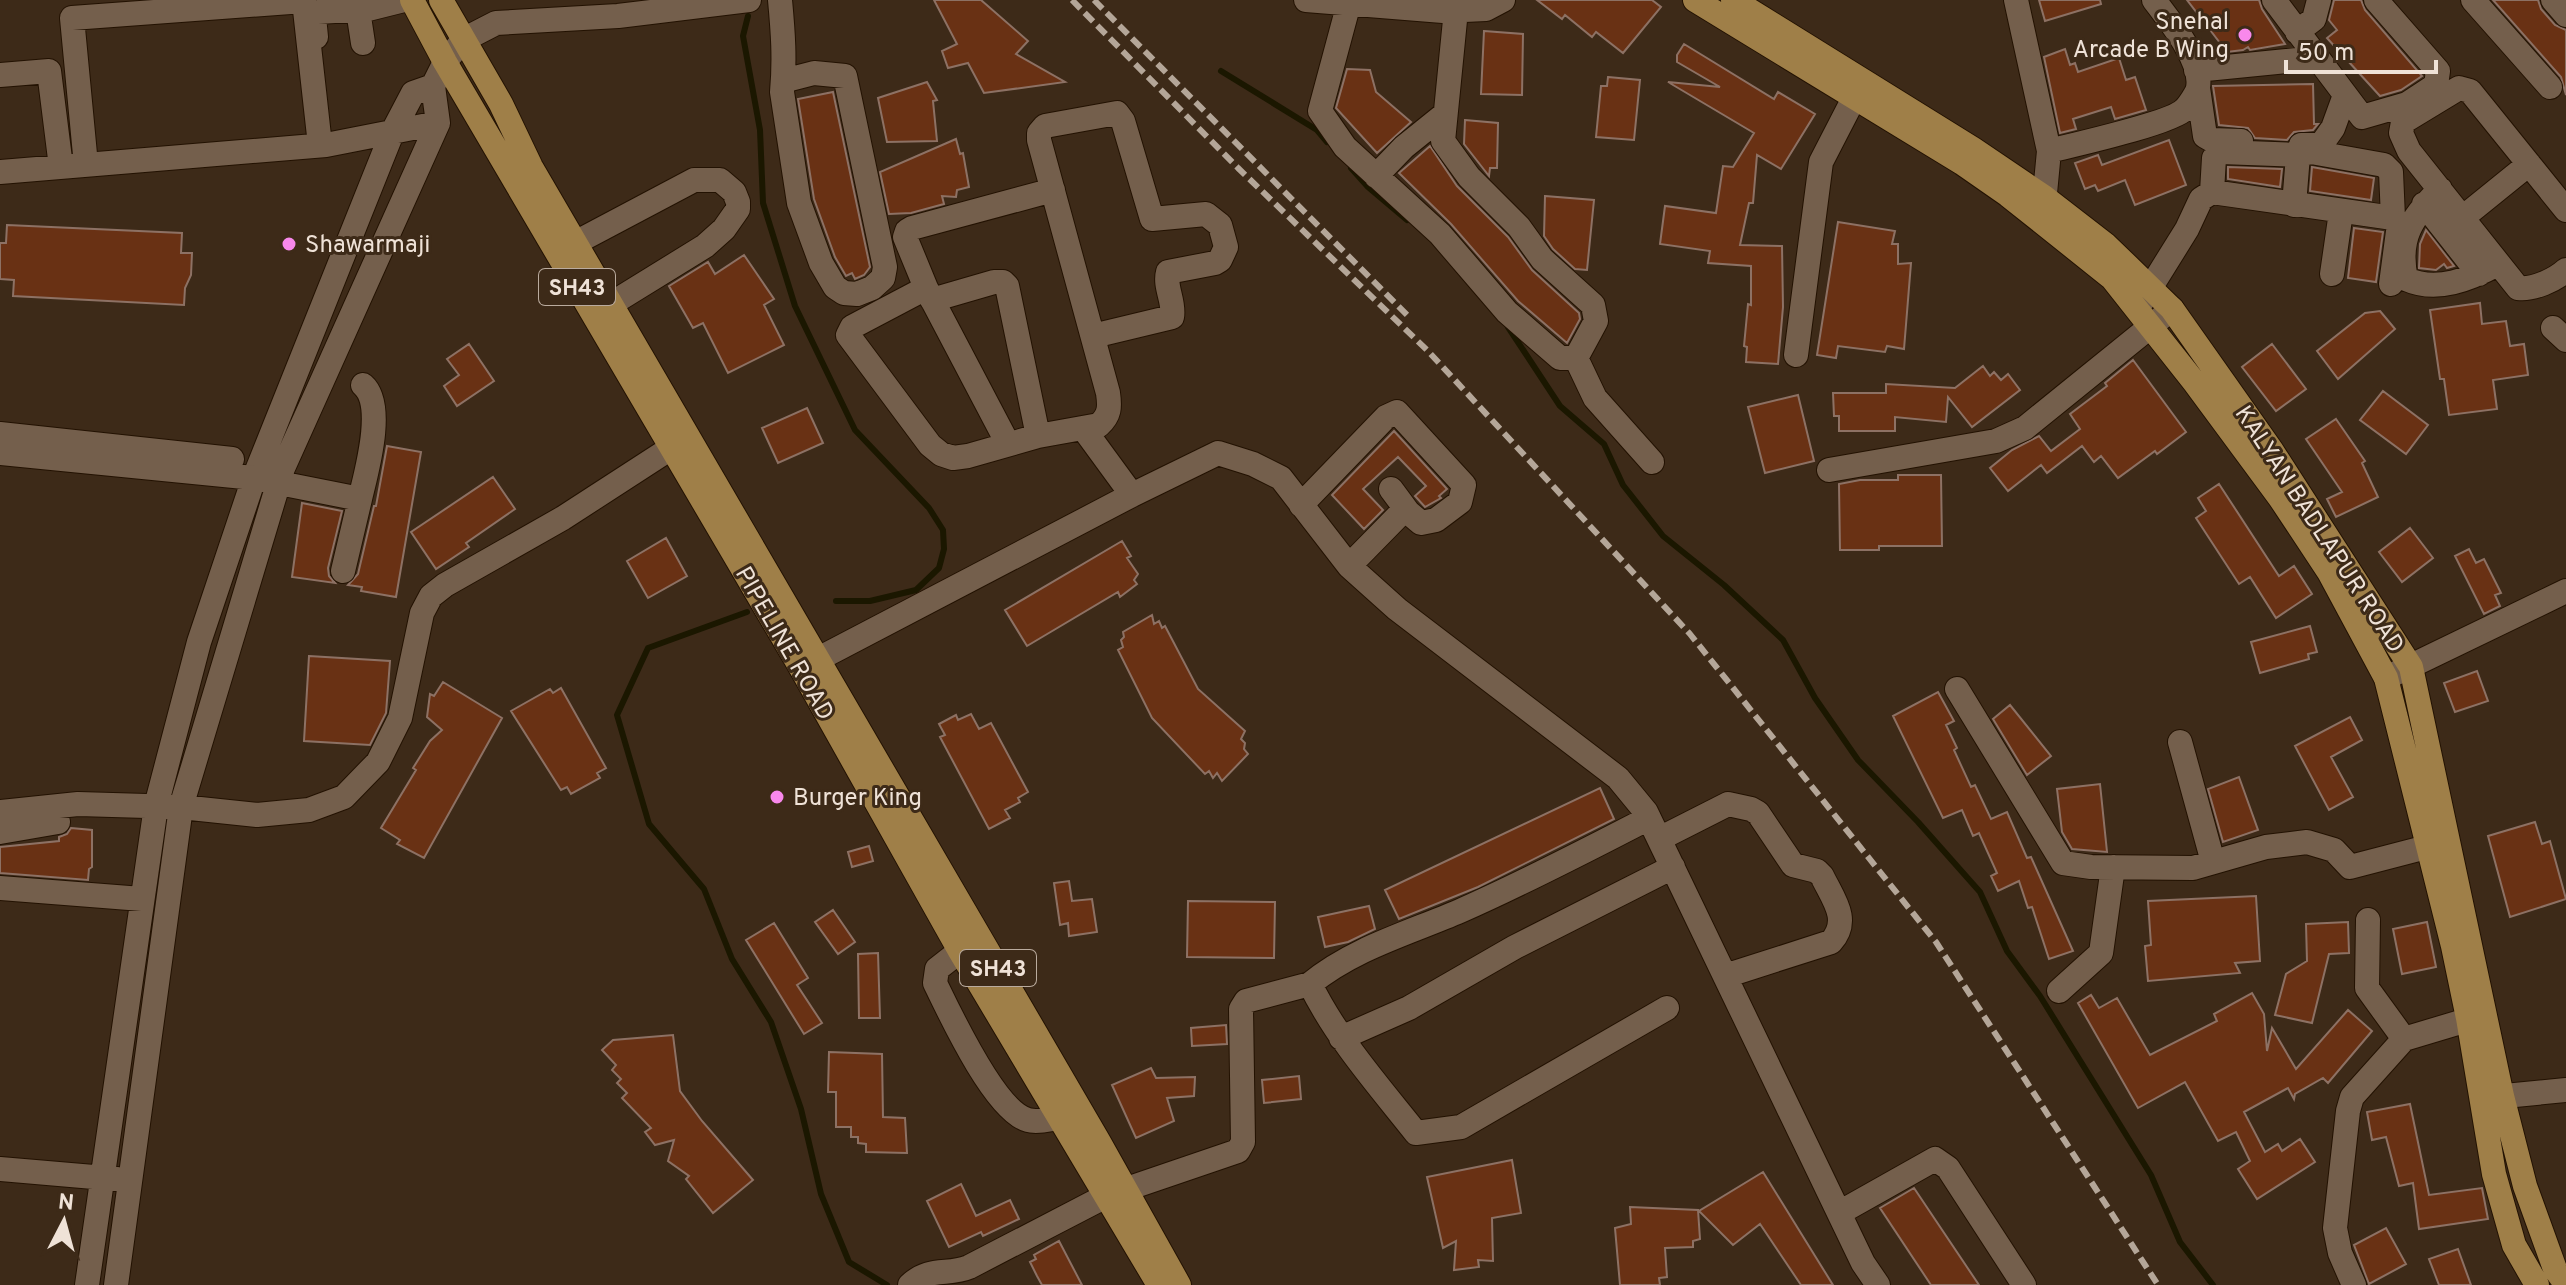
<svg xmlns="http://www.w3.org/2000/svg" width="2566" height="1285" font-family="Overpass,sans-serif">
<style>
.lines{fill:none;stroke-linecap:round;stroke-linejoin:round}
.stream{stroke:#1b1700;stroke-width:6}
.building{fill:#693114;stroke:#8d7164;stroke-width:2}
.minor-casing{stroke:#231202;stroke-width:26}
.major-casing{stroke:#231202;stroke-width:26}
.minor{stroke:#745f4c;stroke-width:24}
.major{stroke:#9f7f48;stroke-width:24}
.rail{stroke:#b4a698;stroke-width:6;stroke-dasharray:12 6;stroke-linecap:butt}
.poi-dot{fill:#f888eb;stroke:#3d2a18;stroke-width:3}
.labels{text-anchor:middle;stroke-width:6;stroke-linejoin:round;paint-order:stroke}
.shield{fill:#3d2a18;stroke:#baab9e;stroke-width:2}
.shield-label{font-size:22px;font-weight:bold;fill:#efe2d7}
.poi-label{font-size:24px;fill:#efe2d7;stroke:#3d2a18;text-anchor:start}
.street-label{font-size:24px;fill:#efe2d7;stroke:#3d2a18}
</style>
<rect width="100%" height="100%" fill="#3d2a18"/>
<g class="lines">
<!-- stream -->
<path class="stream" d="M748 16 743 36 760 130 763 203 795 306 855 430 929 508 943 530 944 549 939 568 916 590 870 601H836
M1221 71 1317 130 1327 142
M1351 168 1368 187 1407 220
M1508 327 1560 406 1604 444 1623 485 1663 536 1724 585 1783 640 1815 698 1858 760 1918 822 1980 892 2007 951 2040 996 2151 1175 2180 1242 2213 1285
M747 612 648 648 617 715 649 824 704 889 732 959 771 1022 801 1109 821 1194 849 1262 887 1285"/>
</g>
<!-- building -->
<path class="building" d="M934 0H981L1028 41 1016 54 1065 82 984 93 968 63 948 68 942 51 957 44Z
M1537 0H1652L1661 7 1623 53 1596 32 1592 37 1565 15 1562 19Z
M2039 0H2100L2101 4 2045 21Z
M2187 0H2259L2262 9 2285 44 2250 50 2248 47 2243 50 2227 52Z
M2334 0H2361L2365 10 2422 76 2401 90 2380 96 2327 38 2337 30 2329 20Z
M2493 0H2538L2541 9 2555 25 2566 30V95L2561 77Z
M1484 31 1523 34 1522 95 1481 94Z
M1684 44 1774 99 1778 92 1815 114 1781 169 1757 155 1753 203H1749L1740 245 1782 246 1783 307 1778 364 1746 362 1747 347 1744 346 1748 304 1751 305V266L1708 263 1710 251 1660 244 1665 206 1716 213 1723 166 1733 167 1754 133 1668 82 1720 87 1677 62V55Z
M2065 49 2070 65 2075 63 2078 72 2119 58 2126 80 2135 77 2146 110 2115 119 2111 107 2073 119 2076 129 2060 133 2044 57Z
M1347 69 1370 70 1376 92 1411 122 1377 153 1336 108Z
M1608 77 1640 80 1634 140 1596 137 1601 86H1607Z
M927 82 937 100 933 101 937 141 887 142 878 98Z
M2313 84 2314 124H2318L2313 130 2294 132 2287 140 2255 138 2248 128 2219 125 2213 86Z
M833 92 870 267 864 275 855 279 852 273 846 276 835 257 814 199 798 99Z
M1465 120 1498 123 1497 168H1490L1489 176 1464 144Z
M956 139 960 154 963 153 969 187 957 190 956 197 942 196 944 204 911 213 889 214 880 172Z
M2169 140 2186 185 2135 205 2125 180 2098 191 2095 185 2085 189 2075 163 2098 155 2102 165Z
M1430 146 1457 186 1508 237 1532 270 1579 313 1580 319 1567 343 1518 301 1451 224 1399 173Z
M2228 167 2282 169 2280 187 2228 179Z
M2312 167 2374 178 2371 200 2310 191Z
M1545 196 1594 200 1587 270 1575 269 1553 249 1544 236Z
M1838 222 1895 231 1892 244H1898V264L1911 263 1904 349 1887 346 1885 352 1838 346 1836 358 1817 355Z
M7 225 182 233 181 253H192L191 275 185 288 184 305 13 296 14 280 0 279V243H6Z
M2354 228 2383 232 2376 282 2348 278Z
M2426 230 2454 266 2447 268 2444 264 2436 270 2419 268 2420 244Z
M744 255 774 299 764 305 784 345 728 373 703 323 693 328 669 286 708 262 715 274Z
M2480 303 2482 324 2506 321 2510 346 2524 344 2528 375 2493 380 2497 409 2449 415 2444 379H2440L2430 310Z
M2380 311 2395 329 2338 379 2317 351 2365 313Z
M469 344 494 381 457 406 444 386 459 375 447 359Z
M2272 344 2306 389 2276 411 2242 367Z
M2133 360 2186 432 2157 454 2155 451 2118 478 2101 456 2094 462 2082 446 2047 473 2041 465 2008 491 1990 468 2012 450 2039 436 2051 451 2080 429 2070 414 2107 386 2105 383Z
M1983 366 1990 376 1994 372 2001 380 2008 374 2020 390 1972 427 1948 397 1946 422 1895 417V431H1839V416H1834L1833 393H1886V384L1955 388Z
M2383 391 2428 425 2406 454 2360 420Z
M1798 395 1814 461 1765 473 1748 407Z
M807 408 823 443 778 463 762 428Z
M2336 419 2365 461 2362 463 2378 497 2336 517 2327 499 2342 492 2306 439Z
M1394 431 1447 489 1439 496 1441 498 1425 507 1415 496 1426 486 1398 457 1363 489 1383 510 1364 529 1332 495Z
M387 446 421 452 396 597 361 591 362 587 348 585 358 574 374 506H376Z
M1898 475H1941L1942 546H1879V550H1840L1839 484 1860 480H1898Z
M493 477 515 509 466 543 469 547 436 569 411 532Z
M2219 484 2279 576 2294 566 2312 594 2276 618 2250 577 2239 584 2196 518 2206 511 2198 498Z
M302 503 342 511 328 568 329 576 335 583 292 577Z
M2410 528 2433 558 2402 582 2379 552Z
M666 538 687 576 648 598 627 561Z
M1122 541 1131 556 1127 558 1138 574 1134 580 1137 584 1120 597 1118 592 1027 646 1005 610Z
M2469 549 2476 563 2484 559 2501 593 2495 595 2500 606 2484 614 2455 556Z
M1152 615 1154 624 1159 621 1162 628 1165 626 1198 689 1245 731 1241 739 1245 743 1244 749 1248 754 1222 781 1217 773 1213 778 1209 771 1205 774 1152 718 1118 650 1123 647 1121 640 1124 637 1123 632Z
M2310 626 2317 652 2308 654 2309 659 2260 673 2251 642Z
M309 656 390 661 386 713 370 745 304 741Z
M2477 671 2488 701 2455 712 2444 683Z
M443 682 502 718 424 858 397 844 400 840 381 828 416 770 413 768 430 741 442 730 427 717 430 694 434 696Z
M561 688 606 768 597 773 600 778 571 794 567 787 561 790 511 711 550 689 553 693Z
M1938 692 1954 721 1946 725 1957 748 1954 750 1971 787 1975 785 1991 819 2007 812 2027 858 2031 857 2073 951 2049 959 2032 907 2028 908 2019 881 1998 891 1991 876 1997 873 1979 833 1973 836 1962 810 1943 818 1893 716Z
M2010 705 2051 756 2027 775 1993 719Z
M971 714 979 729 991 723 1028 792 1018 798 1020 802 1005 810 1010 818 989 829 940 737 945 735 939 724 956 715 958 720Z
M2350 717 2362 740 2331 757 2353 797 2329 810 2295 746Z
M2239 777 2258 830 2223 842 2208 789Z
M2100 784 2107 852 2072 849 2062 832 2057 789Z
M1600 788 1614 819 1478 887 1399 919 1385 890Z
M2535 822 2542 844 2550 841 2566 899 2510 917 2488 836Z
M71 828 92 830V867L89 869 88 880 0 873V847L59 841V837L67 834Z
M869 846 873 861 852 867 848 852Z
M1069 881 1072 901 1092 899 1097 932 1069 936 1068 923 1060 925 1054 883Z
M2256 896 2260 961 2235 963 2240 973 2148 981 2145 946 2151 945 2148 901Z
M1188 901 1275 902 1274 958 1187 957Z
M1369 906 1375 929 1348 942 1325 947 1318 917Z
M833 910 855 942 838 954 815 922Z
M2348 922 2349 953 2329 954 2312 1023 2275 1015 2286 974 2307 961 2306 924Z
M2427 922 2436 967 2402 974 2393 929Z
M774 923 808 978 797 985 822 1023 804 1034 746 940Z
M878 953 880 1018H859L858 954Z
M2252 993 2264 1014 2267 1051 2272 1028 2296 1069 2348 1010 2372 1031 2328 1083 2323 1078 2295 1094 2294 1099 2288 1088 2244 1112 2265 1152 2278 1144 2282 1151 2300 1139 2315 1162 2257 1199 2238 1169 2250 1161 2236 1132 2218 1141 2185 1082 2138 1108 2078 1003 2091 995 2099 1008 2117 998 2150 1055 2217 1021 2214 1014Z
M1226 1025 1227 1044 1192 1046 1191 1028Z
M673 1035 680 1091 702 1121 753 1180 713 1213 686 1179 689 1176 668 1161 674 1140 655 1145 645 1132 651 1128 622 1098 627 1093 617 1083 621 1079 612 1070 616 1065 602 1050 613 1040Z
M829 1052 882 1054 883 1117 905 1118 907 1153 866 1152V1144L858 1143V1137H851V1127H836V1092H828Z
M1151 1068 1156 1078 1195 1077 1194 1096 1167 1098 1174 1121 1136 1138 1112 1085Z
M1299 1076 1301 1099 1264 1103 1262 1080Z
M2410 1104 2429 1195 2482 1188 2488 1219 2419 1229 2413 1183 2399 1186 2386 1137 2372 1140 2367 1112Z
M1512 1160 1521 1213 1492 1218 1493 1261 1478 1260 1479 1267 1454 1270 1456 1241 1443 1248 1427 1177Z
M1763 1172 1833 1285H1801L1760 1224 1733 1245 1699 1211Z
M961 1184 976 1216 1010 1200 1019 1219 983 1236 981 1232 949 1247 927 1201Z
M1914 1188 1979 1285H1931L1880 1208Z
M1630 1207 1698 1210 1700 1239 1693 1241V1247L1665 1248 1667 1277 1659 1278 1660 1285H1620L1615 1228 1631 1224Z
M2386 1228 2406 1264 2369 1284 2354 1245Z
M1059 1241 1082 1285H1042L1037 1276 1030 1262 1036 1259 1034 1255Z
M2458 1249 2471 1285H2439L2429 1259Z"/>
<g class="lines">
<!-- minor casing -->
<g class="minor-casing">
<path id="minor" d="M780 0C783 32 785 59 782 92L799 203 821 263 835 287 844 293 857 294 872 288 883 278 885 267 845 76 814 73 783 81
M1306 0 1443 11 1486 9 1503 0
M2016 0 2049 151 2043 214
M2274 0 2362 117 2407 104 2436 85 2438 71 2376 0
M2473 0 2550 87
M2553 0 2566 15
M1349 3 1320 111 1345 147 1440 234 1507 312 1560 358H1576
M358 10 363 43
M1456 10 1443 141 1469 177 1519 227 1542 259 1593 305 1596 321 1576 358 1595 398 1652 462
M2297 32 2314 19 2319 0
M316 37 314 17 318 12 368 9 404 0
M2196 70 2317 58
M0 75 49 71 61 167
M2198 88 2205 136 2212 140 2241 141
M2301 145H2321L2333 128 2345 95
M2049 151C2073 145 2172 123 2185 109 2189 105 2197 93 2198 88 2203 61 2169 20 2154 0
M86 165 72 18 304 1 320 145
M0 172 326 145 438 123
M1376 176 1404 147 1445 114
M2440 189C2412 217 2397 238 2406 279 2437 293 2470 279 2498 264
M2212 192 2214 158 2221 152 2298 155 2311 152 2384 165 2391 172 2393 218
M2424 204 2479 274
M2294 205 2298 155
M2566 210 2470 91 2459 88 2403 122 2401 133 2409 151 2518 288C2533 290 2555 280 2566 270
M2461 219 2529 164
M575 243 694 180H720L734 192 738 202V209L724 229 705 246 611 304
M2332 274 2341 212
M926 288 852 327 848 335 930 445 941 454 953 458 968 456 1038 436 1099 425C1110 415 1110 407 1108 393L1039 140V133L1045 126 1117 113 1123 121 1152 219 1206 214 1220 225 1226 247 1220 260 1215 263 1168 272C1164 287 1175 302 1172 317L1093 336
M932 300 994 282H1003L1007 286 1038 436
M2141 303 2187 229 2201 199 2212 192 2393 218 2399 224 2391 284
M2553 328 2566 340
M1796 355 1821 162 1854 98 1855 77
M1083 428 1132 495
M0 434 232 459
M1008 444 926 288 905 237 907 231 912 228 1053 190
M0 453 254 478 360 499 343 571
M1829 470 1996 441 2025 428 2172 309
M1391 489 1408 512
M360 499C366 473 386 405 363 385
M1301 505 1386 417 1397 412 1464 485 1460 502 1436 520 1421 523 1408 512 1400 514 1349 566
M801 668 1132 495 1218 453 1253 464 1281 478 1349 566 1397 609 1618 778 1646 812 1863 1263 1878 1285
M2386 678 2566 591
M1957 689 2063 863 2091 867 2193 868 2266 847 2307 842 2334 850 2350 867 2446 842
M2180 742 2213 862
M0 812 78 804 181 807 257 815 309 810 344 797 378 762 400 718 422 613 431 596 445 585 563 518 671 448
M0 832 58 822
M1659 839 1728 804 1751 809 1758 813 1793 865 1817 871 1822 876C1833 899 1851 920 1831 942L1725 976
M0 888 142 899
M2368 920 2367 988 2404 1039
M960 951 937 969 935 983C950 1014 995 1111 1028 1120 1038 1123 1050 1119 1059 1118
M1310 984C1354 948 1409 933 1460 911 1524 883 1587 850 1649 818
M2059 991 2101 953 2113 867
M1341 1038 1409 1008 1515 947 1673 867
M2484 1098 2566 1090
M0 1169 117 1179
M1839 1213 1935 1159 1948 1168 2024 1285
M87 1285 156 806 199 642 254 478 392 133 413 93 433 86
M116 1285 181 807 283 468 438 123 433 86 445 62 463 40 496 23 618 16 749 0
M910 1285C930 1266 948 1276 969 1267L1106 1196 1238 1151 1243 1142 1241 1009 1246 1001 1310 984C1337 1039 1378 1085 1416 1133L1461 1127 1667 1008
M2354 1285 2340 1253 2335 1228 2348 1111 2352 1097 2404 1039 2484 1015"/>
</g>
<!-- major casing -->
<g class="major-casing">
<path id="major" d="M412 0 445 62 801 668 960 951 1159 1285
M441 0 501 104 531 167 1099 1142 1179 1285
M1695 0 1962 163 2008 195 2112 278 2195 383 2280 498 2329 572 2386 678 2453 946 2468 1018 2494 1174 2514 1245 2537 1285
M1733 0 1973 149 2044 197 2106 245 2172 309 2272 451 2411 667 2502 1096 2525 1186 2555 1269 2566 1284"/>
</g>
<!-- minor -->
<use href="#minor" class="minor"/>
<!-- major -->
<use href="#major" class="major"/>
<!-- rail -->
<path class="rail" d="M1072 0 1238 168 1427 350 1690 634 1936 942 2158 1285
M1094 0 1410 318"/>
</g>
<!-- markers -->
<g class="poi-dot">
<circle cx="2245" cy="35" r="8"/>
<circle cx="289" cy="244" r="8"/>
<circle cx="777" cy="797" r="8"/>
</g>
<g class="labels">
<!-- shield labels -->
<g class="shield">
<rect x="539" y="269" width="76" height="36" rx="6"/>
<rect x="960" y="950" width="76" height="36" rx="6"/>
</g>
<g class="shield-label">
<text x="577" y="295">SH43</text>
<text x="998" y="976">SH43</text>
</g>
<!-- poi labels -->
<g class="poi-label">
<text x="2229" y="29" text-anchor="end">Snehal<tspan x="2229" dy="28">Arcade B Wing</tspan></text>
<text x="305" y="252">Shawarmaji</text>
<text x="793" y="805">Burger King</text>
</g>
<!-- street labels -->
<g class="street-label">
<text transform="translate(2320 529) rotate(57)" y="8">KALYAN BADLAPUR ROAD</text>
<text transform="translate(785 643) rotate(60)" y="8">PIPELINE ROAD</text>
</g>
</g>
<!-- north arrow -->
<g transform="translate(64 1221) rotate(6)" stroke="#3d2a18" stroke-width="6" paint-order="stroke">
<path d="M0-6L14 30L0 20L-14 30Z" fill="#efe2d7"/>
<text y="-12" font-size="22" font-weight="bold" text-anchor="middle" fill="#efe2d7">N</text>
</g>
<!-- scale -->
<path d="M2286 60v12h150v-12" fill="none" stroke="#efe2d7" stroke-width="4"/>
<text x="2298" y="60" font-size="24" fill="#efe2d7" stroke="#3d2a18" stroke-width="6" paint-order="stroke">50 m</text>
</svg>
